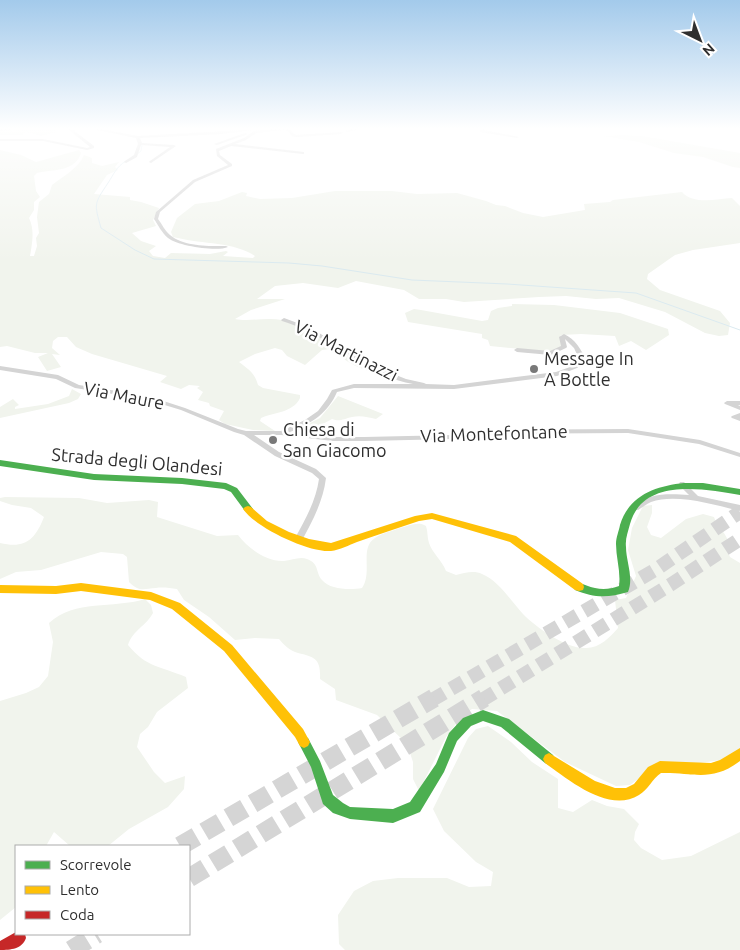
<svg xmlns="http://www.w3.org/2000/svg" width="740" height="950" font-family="Ubuntu,sans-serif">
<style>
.green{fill:#f1f4ed}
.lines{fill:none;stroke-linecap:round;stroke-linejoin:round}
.stream{stroke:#dbeaf0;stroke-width:1}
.highway-tunnel-far1{stroke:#d5d5d5;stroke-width:14;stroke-dasharray:14 8;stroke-linecap:butt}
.highway-tunnel{stroke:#d5d5d5;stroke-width:19;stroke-dasharray:19 9;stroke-linecap:butt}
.street{fill:#d4d4d4;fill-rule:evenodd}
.fast{fill:#4caf50;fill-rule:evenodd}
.slow{fill:#ffc107;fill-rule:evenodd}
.jam{fill:#c62828;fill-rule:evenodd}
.poi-dot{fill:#787878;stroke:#fff;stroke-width:2}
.labels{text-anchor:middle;stroke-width:5;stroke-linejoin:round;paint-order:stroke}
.street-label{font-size:18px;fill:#2f2f2f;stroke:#fff}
.poi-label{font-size:18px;fill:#2f2f2f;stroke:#fff;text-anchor:start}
</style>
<rect width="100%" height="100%" fill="#fff"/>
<!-- green -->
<path class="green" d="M55 129 57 132 41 136 27 132 21 135H0V131Z
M623 135 642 136 740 153V168L733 167 703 157 674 153 639 142 604 136Z
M0 150 21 155 36 162 79 150 81 153C75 172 54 169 37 173L34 176 36 191 40 197 34 202V210L29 218C35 230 32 244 30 256H34L37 246 36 238 39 233 37 217 39 202 49 194 52 185C62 177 79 168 84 155L92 158V163L102 166 119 162 115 167 118 170 107 175 94 194 130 197V200L141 202 159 208 153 220 156 226 132 233 141 241 156 246 149 251 153 256 165 258 171 253 210 254 226 251 228 252 223 256 253 258 255 256C235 242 202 244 178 238L173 237 171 232 177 218 195 204 219 201 242 192 247 193 246 196 260 199 292 198 335 191H392L417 194 457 193 486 201 496 205 505 206 523 213 543 217 585 210 584 204 610 202 613 200 682 192C693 205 717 199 732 198L740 206V243L693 250 675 255 648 274 647 279 660 290 720 311 730 323 728 335 719 336 705 333 665 312 619 298 596 299 566 296 539 297 464 302 446 299H419L404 290 356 281 338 288 303 283 275 286 257 299H285L251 310 235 319C249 322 266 317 282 320 313 326 353 361 385 374 364 373 345 361 330 349L322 350 305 365 287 356 282 350 275 348 255 354 239 362C248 369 255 373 258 385L263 388 300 395V398C293 413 274 412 261 418L260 421 275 431 253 430 225 424 219 420 224 411 210 406 209 403 198 400 203 392 197 388 200 386 189 385 181 389 160 382 167 376 92 354 76 347 67 337H58L53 341 52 348 60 355 52 354 61 367 47 371 38 357 48 353H35L7 346 0 347Z
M512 304 554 305 620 313 668 329 669 335 646 350 631 341 619 346 615 336 581 334 561 335 560 337 562 346 551 352 490 346 488 340 482 338V334L408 322 405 313 414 309 421 310 482 321 488 320 491 311 498 308 512 306Z
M72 389 81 394 78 399 69 403 0 418V407L13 399 19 405 15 407V409L48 404 69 396Z
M338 396 383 414 376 419C368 417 360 415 352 417 343 419 340 422 332 419L306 433 292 432 320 418Z
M5 497 79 498 107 503 149 500 158 502 157 517 217 536 238 535C248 548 266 562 284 561 292 560 300 556 307 559 320 564 315 572 322 580 330 590 351 590 362 588 373 572 359 548 375 538 382 533 392 531 400 528 409 526 418 521 426 526 428 532 427 537 429 543 432 553 442 560 446 571L456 575C464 573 474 570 482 574 499 581 511 601 523 614 537 628 566 649 586 648 600 648 610 637 618 628L615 600 626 598 636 576 628 550 632 528 643 506 652 505V513L647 527 651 535 661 538 686 519 703 514 714 517 717 525 724 533 728 540 727 549 730 557 740 563V757L687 765 641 777 630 785 616 786 565 762 497 711 472 709 461 717 446 737 419 791 413 779V762L407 744 377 715 336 700 335 689 320 679C321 659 315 657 298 653 290 651 284 645 279 639L255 638 235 640 209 617 184 600 177 589C170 588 162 587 156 588 143 589 139 592 129 582L127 557 123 554 101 552 41 570 16 572 0 579V543C25 549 35 540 44 517L31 508 12 505 0 501V498Z
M145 599 151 605 153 613C146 626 133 630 128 645 147 668 160 666 186 677L188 688 157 712 148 727 140 734 137 747 154 772 165 783 185 776 184 789 168 807 129 829 108 846H70L54 832 46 846H16V907L0 920V701L26 693 39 687 48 676 53 642 49 623C75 599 113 609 145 599Z
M488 726 511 742 532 762 558 779V808L573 812 592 800 607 806 624 809 639 824 635 832 634 840 641 848 662 860 691 856 740 832V950H345L339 944 338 915 354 891 373 881 398 878H447L469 887 491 886 493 872 476 862 444 831 433 809 468 738 476 729Z"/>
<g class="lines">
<!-- stream -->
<path class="stream" d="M136 155 141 151 142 145
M126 161C116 167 114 174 108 183 94 204 94 203 101 228L135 250 154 259 289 263 322 266 412 280 507 284 636 293 740 330"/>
<!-- highway-tunnel-far1 -->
<path class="highway-tunnel-far1" d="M432 700 655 570 740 512
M482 700 670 585 740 539"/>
<!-- highway-tunnel -->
<path class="highway-tunnel" d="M180 846 434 698
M189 878 484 698
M71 950 97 934"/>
<!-- street -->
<path class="street" d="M0 129H20L0 131Z
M68 129H72L94 146V148L87 150 43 141H0V139H43L87 148 90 147Z
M92 129H101L138 136 259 129 222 134 140 138 142 143 174 145 176 146 151 163 149 162 150 161 170 147 141 145 137 157 126 163 124 162 125 161 134 155 138 144 136 138Z
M272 129H290L294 134 296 135 341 132 343 133 341 134 296 137 292 136 288 131 284 130 256 133 246 140 235 144 304 152V154H303L231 146 219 151 220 155 232 164V166L195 182 160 212 158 219C162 224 165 231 170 235 184 247 209 246 226 246L228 247C217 252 178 246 168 238 162 233 158 225 154 219L156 212 193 180 228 165 217 156 216 149 244 138 254 131Z
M352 129H361L347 132 345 131Z
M481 129H485L484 130 519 137 517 138 480 132Z
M245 133 248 134 217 145 214 144Z
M284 318 311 328 371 365 406 379 424 383 426 384 454 385 556 372 573 366 580 361 574 348 565 339 567 347 566 348 551 355 517 352 514 350 517 348 550 351 561 346 559 337 564 334C575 339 582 350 586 361L577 368 557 376 454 389 354 388 337 392C328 413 311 424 290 432L333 437H364L453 435 480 430 628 429 700 440 740 453V457L699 444 628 433 480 434 453 439 364 441H333L281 435H254L279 452 316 469 326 478C323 502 312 522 301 542H295L294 540C305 520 316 501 319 479L312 473 275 456 244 435 234 432 181 410 145 399 75 388 56 379 0 370V366L58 375 79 385 148 396 185 408 238 429 246 431H281L290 427 305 420 318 411 327 399 332 390 354 384H413C373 377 343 349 308 331 300 327 291 324 282 321L281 320Z
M727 401H740V405H738L740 406V410L725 404 724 403Z
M740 413V421L732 418 731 417 732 416Z
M680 482H684L698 496 740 505V511C715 505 676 493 651 502 646 504 643 507 638 510L635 509 634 507C647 492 671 494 689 495L680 486 679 484Z"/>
<!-- fast -->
<path class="fast" d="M0 460 94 474 182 478 226 483 237 488 253 509 251 511H245L231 492 224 489 182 484 94 480 0 466Z
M684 483H703L740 489V495C704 489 643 477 630 524 628 532 625 539 626 547 626 561 634 578 628 592 608 598 594 598 575 590L574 587 575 584C582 582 588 587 595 588 603 590 611 589 619 586 621 572 616 558 616 544 616 537 619 531 620 525 629 495 656 486 684 483Z
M483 710 509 719 553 755 555 759 553 763 549 765 545 763 501 727 483 721 471 726 457 741 444 772 420 812 393 823 350 819 333 813 323 804 311 767 298 742 300 738 304 736 308 738 320 761 333 795 343 803 350 807 393 809 410 802 436 764 449 733 463 718Z"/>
<!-- slow -->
<path class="slow" d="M248 506 251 507 267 521 289 532 309 539 331 543 415 516 432 513 516 536 583 584 584 587 583 590 579 591 575 590 510 542 432 519 419 521C398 528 377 535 357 542 349 545 340 550 331 551 309 553 256 528 243 509L245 507Z
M81 583 151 592 180 603 232 645 303 729 310 742 308 746 304 748 300 746 295 737 224 651 172 609 150 600 81 591 56 594 0 593V585L56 586Z
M740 748V761C711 783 693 772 661 773 652 779 648 790 639 795 609 814 569 780 545 763L543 759 545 755 549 753 595 781 615 788H626L634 784 648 767 660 761 711 763 720 760Z"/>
<!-- jam -->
<path class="jam" d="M16 932V934H25L26 938C22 949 11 950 0 950V941Z"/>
</g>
<!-- sky -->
<linearGradient id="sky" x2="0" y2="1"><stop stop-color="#a3caeb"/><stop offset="0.49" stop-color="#fff"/><stop offset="1" stop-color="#fff" stop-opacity="0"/></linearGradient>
<rect width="740" height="262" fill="url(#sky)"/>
<!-- markers -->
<g class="poi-dot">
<circle cx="534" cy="369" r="5"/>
<circle cx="273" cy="440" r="5"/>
</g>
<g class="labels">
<!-- street labels -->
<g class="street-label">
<text transform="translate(346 351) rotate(27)" y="6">Via Martinazzi</text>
<text transform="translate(124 396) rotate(11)" y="6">Via Maure</text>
<text transform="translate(494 434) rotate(-2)" y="6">Via Montefontane</text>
<text transform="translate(137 462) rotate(5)" y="6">Strada degli Olandesi</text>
</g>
<!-- poi labels -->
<g class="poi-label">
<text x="544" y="365">Message In<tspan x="544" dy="21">A Bottle</tspan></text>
<text x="283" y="436">Chiesa di<tspan x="283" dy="21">San Giacomo</tspan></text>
</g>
</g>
<!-- legend -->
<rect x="15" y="845" width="175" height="90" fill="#ffffff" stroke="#acacac"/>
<rect x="25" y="861" width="25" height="8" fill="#4caf50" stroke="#acacac"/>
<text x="60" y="870" font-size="15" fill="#2f2f2f">Scorrevole</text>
<rect x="25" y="886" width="25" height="8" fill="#ffc107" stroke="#acacac"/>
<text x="60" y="895" font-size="15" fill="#2f2f2f">Lento</text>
<rect x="25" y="911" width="25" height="8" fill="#c62828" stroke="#acacac"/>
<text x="60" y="920" font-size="15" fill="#2f2f2f">Coda</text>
<!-- north arrow -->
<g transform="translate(700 40) rotate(138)" stroke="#ffffff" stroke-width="4" paint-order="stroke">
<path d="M0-4L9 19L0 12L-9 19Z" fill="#2f2f2f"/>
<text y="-8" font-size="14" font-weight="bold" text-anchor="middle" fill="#2f2f2f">N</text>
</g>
</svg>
